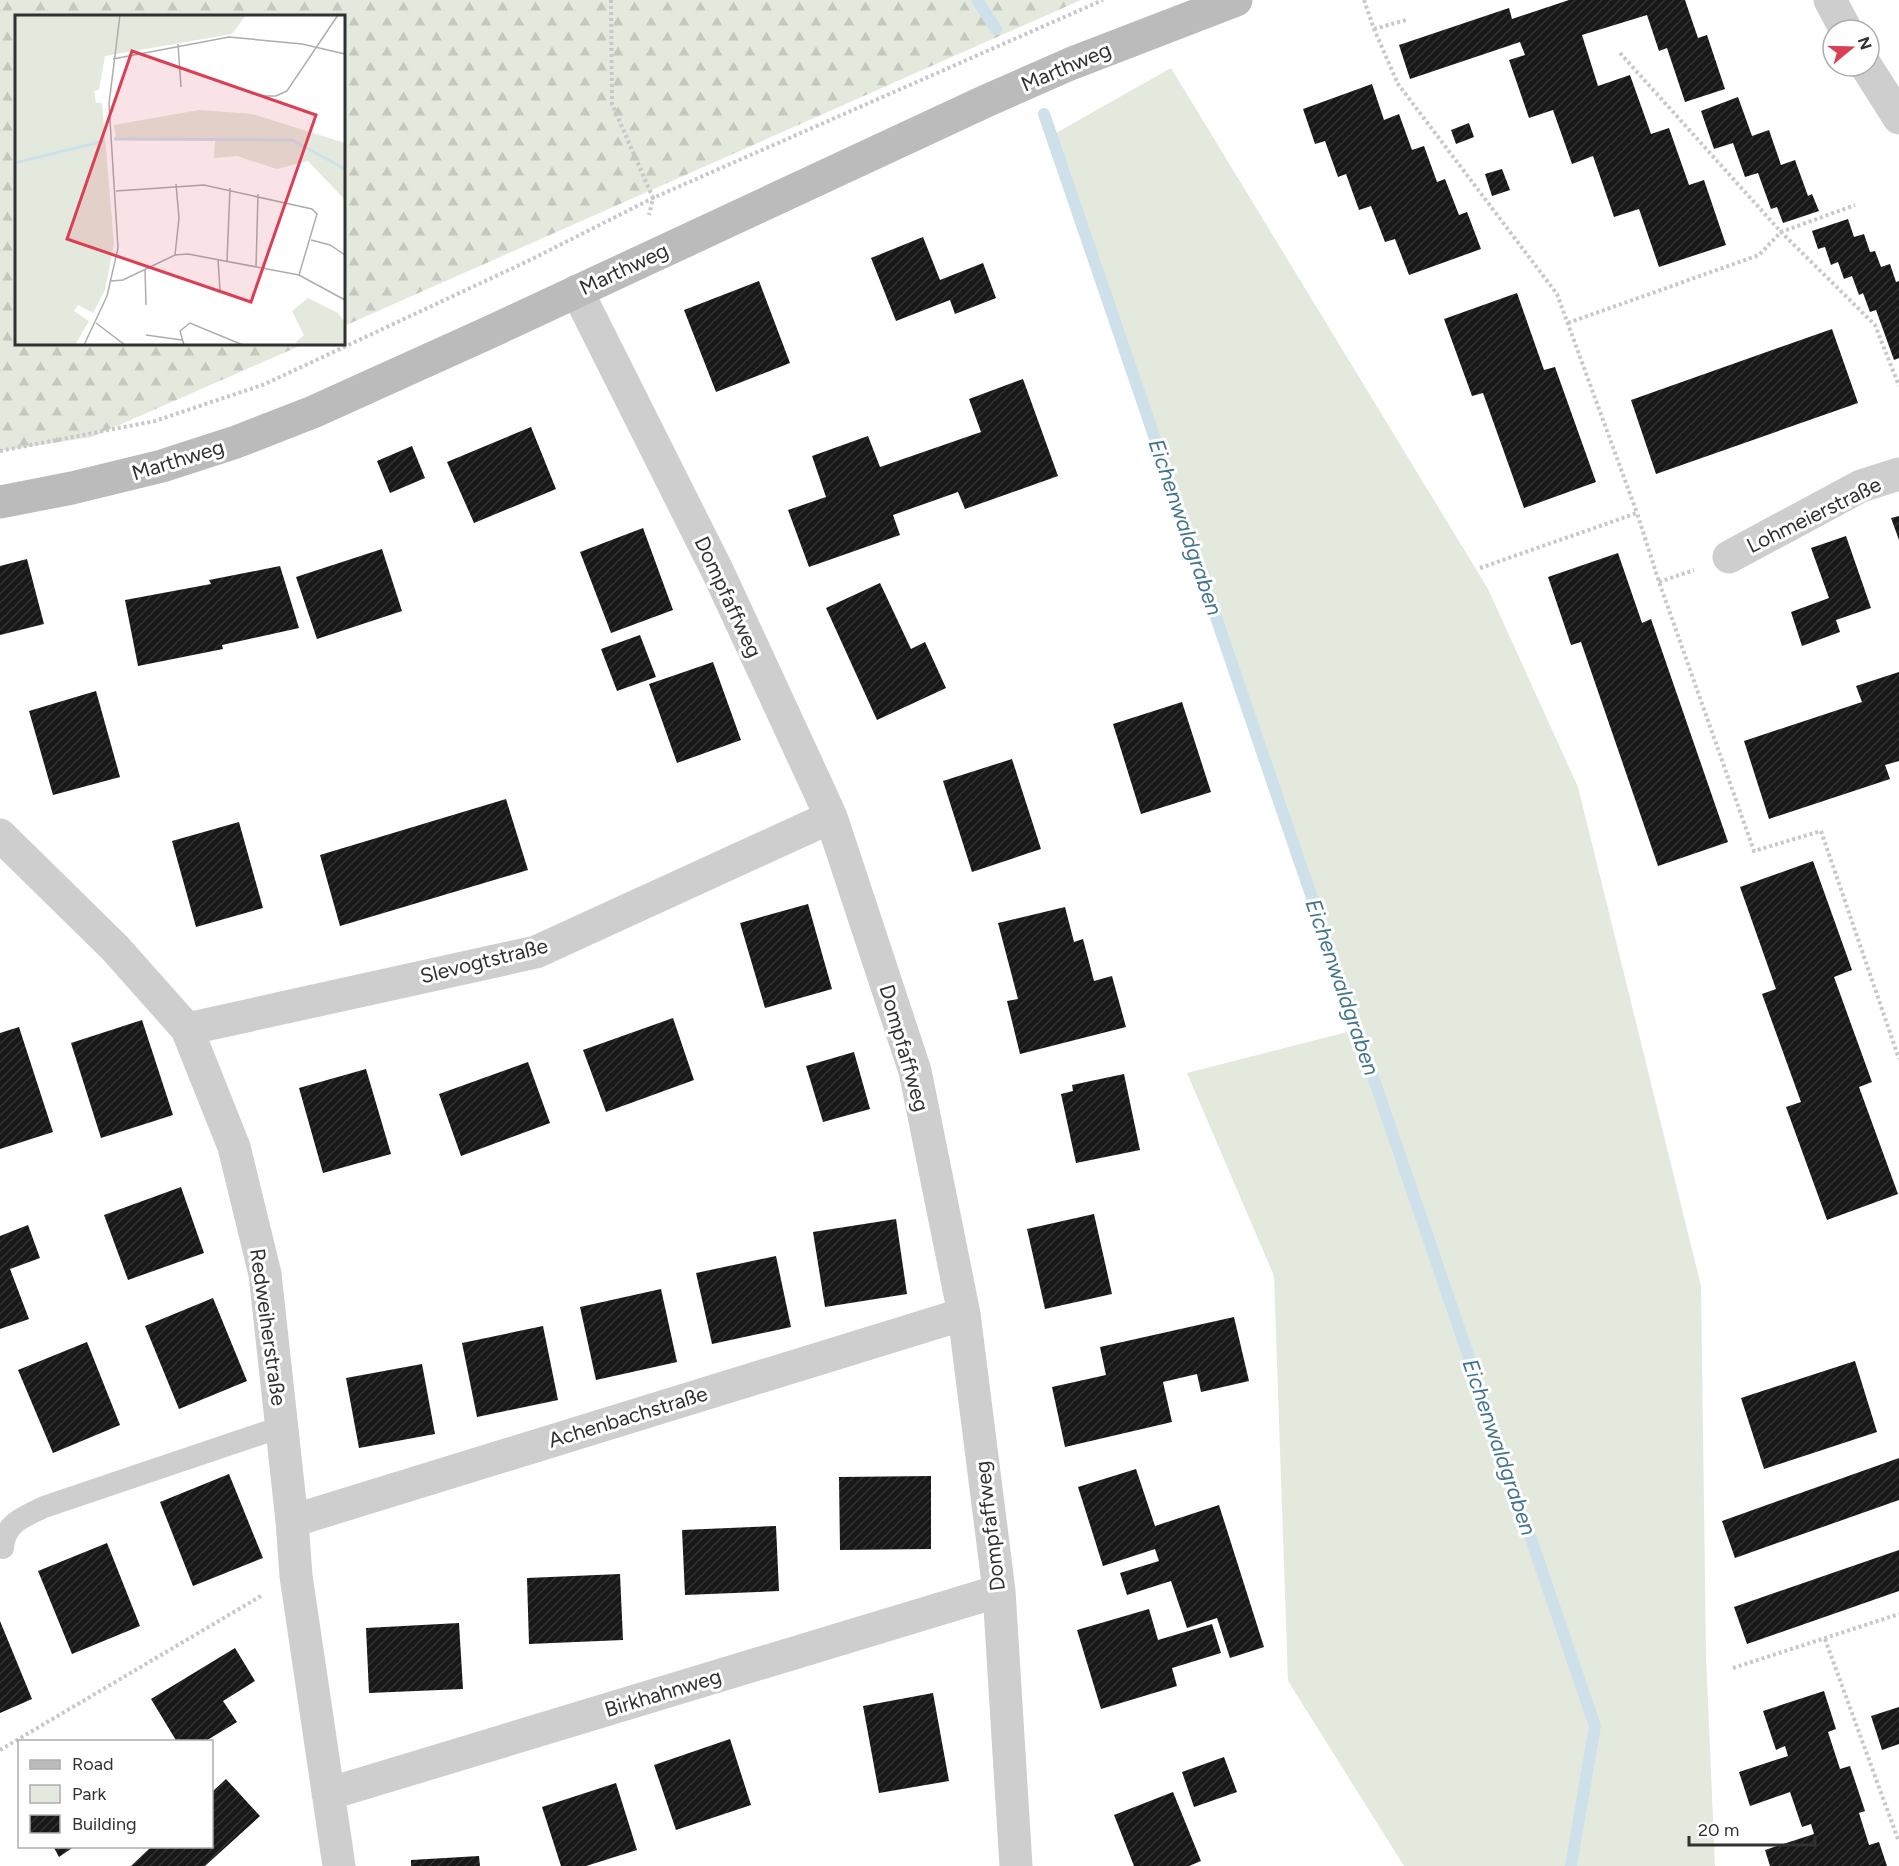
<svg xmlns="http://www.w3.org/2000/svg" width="1899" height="1866" font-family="Figtree,sans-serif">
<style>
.green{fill:#e4e9dd}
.forest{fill:url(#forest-firs)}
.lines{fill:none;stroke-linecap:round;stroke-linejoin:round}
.stream{stroke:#cee1eb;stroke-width:12}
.building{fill:url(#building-hatch)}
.path{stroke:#c8c8c8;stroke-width:4;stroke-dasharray:3 3;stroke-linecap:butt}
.lane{stroke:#cecece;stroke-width:22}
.street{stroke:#cecece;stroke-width:33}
.secondary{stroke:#bbb;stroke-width:33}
.labels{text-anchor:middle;stroke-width:6;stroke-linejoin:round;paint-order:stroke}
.street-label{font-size:21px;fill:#313131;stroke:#fff}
.water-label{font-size:22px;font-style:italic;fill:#43758e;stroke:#fff}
.inset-river{fill:none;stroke:#cee1eb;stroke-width:3}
.inset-road{fill:none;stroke:#adadad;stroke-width:1.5}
.view{fill:#da4055;fill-opacity:0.15;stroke:#da4055;stroke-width:3}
.inset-edge{fill:none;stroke:#313131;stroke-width:3}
</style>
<defs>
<pattern id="forest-firs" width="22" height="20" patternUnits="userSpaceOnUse" patternTransform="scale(1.5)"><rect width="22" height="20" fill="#e4e9dd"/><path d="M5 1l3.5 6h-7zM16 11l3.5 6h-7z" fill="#c4c8be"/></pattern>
<pattern id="building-hatch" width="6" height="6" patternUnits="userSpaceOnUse" patternTransform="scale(1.5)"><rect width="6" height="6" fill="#181818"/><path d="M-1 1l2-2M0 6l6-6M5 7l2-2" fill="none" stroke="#313131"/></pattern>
</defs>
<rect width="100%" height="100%" fill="#fff"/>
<!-- green -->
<path class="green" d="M1171 68 1488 589 1578 787 1701 1286 1706 1655 1715 1866H1404L1288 1681 1274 1276 1187 1073 1355 1030 1049 137Z"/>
<!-- forest -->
<path class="forest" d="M0 0H1081L344 326V16H16V344H304L92 437 0 451Z"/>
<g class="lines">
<!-- stream -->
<path class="stream" d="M977 0 996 29
M1044 114 1595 1726 1571 1866"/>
</g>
<!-- building -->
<path class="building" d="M1569 0H1685L1698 38 1707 35 1725 89 1685 102 1667 48 1659 51 1647 15 1582 35 1598 86 1630 75 1651 134 1669 128 1689 185 1704 180 1726 245 1659 267 1639 209 1614 217 1593 156 1572 164 1553 110 1529 118 1509 60 1525 55 1520 42 1410 79 1399 45 1509 8 1512 19Z
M1372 84 1384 120 1399 114 1412 150 1424 146 1437 182 1445 179 1459 215 1467 212 1481 249 1409 275 1395 239 1385 242 1371 206 1359 210 1346 174 1338 177 1325 141 1315 144 1303 109Z
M1738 97 1752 136 1769 130 1781 165 1795 160 1808 196 1812 194 1819 211 1783 223 1777 207 1771 209 1758 173 1745 177 1733 143 1714 149 1701 111Z
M1469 123 1474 137 1456 144 1451 130Z
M1502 169 1510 190 1492 196 1485 174Z
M1848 219 1854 237 1864 234 1870 252 1875 251 1881 267 1890 264 1896 282 1899 281V358L1894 360 1876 310 1870 312 1863 293 1859 295 1852 276 1844 279 1838 262 1831 265 1825 247 1818 249 1812 231Z
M923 237 940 280 983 263 996 298 955 314 950 300 896 321 871 258Z
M759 281 790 363 716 392 684 310Z
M1517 293 1544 370 1555 367 1596 482 1524 508 1483 393 1472 396 1444 319Z
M1832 329 1858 403 1656 474 1631 400Z
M1023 379 1058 476 965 509 958 492 893 515 900 535 809 567 788 510 826 497 812 456 868 436 880 467 981 432 969 399Z
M531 427 556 489 474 523 447 462Z
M412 446 425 478 390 493 377 461Z
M1899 516V540L1891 518Z
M643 528 673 610 611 633 580 552Z
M1846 536 1871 608 1836 620 1840 632 1802 646 1791 612 1829 598 1811 548Z
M382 549 402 611 317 639 296 577Z
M1618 553 1642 623 1651 619 1728 842 1658 866 1581 642 1571 645 1548 577Z
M27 559 44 624 0 635V566Z
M280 566 299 628 222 645 223 649 138 666 125 600 211 584 209 580Z
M880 583 911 649 925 642 946 688 877 720 826 608Z
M640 635 656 677 617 691 601 649Z
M713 662 741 740 677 763 649 684Z
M1899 672V761L1885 765 1890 779 1769 819 1744 741 1862 702 1856 686Z
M96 691 120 777 53 795 29 711Z
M1182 702 1211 792 1141 814 1113 724Z
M1012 759 1041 849 972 872 943 781Z
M506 799 528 870 340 926 320 855Z
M239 822 263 908 196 927 172 841Z
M1813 861 1852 970 1834 977 1872 1082 1859 1087 1898 1194 1827 1220 1786 1107 1801 1102 1762 994 1776 989 1740 887Z
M808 904 832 989 765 1008 740 923Z
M1065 907 1074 942 1083 939 1094 981 1112 976 1126 1027 1020 1054 1007 1001 1018 999 998 923Z
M673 1018 694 1080 606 1112 583 1050Z
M142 1020 173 1115 101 1138 71 1043Z
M19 1027 53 1132 0 1149V1033Z
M854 1052 870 1109 823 1122 806 1066Z
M528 1062 550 1123 461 1156 439 1094Z
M366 1069 391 1154 323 1173 299 1088Z
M1124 1074 1140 1150 1076 1163 1061 1094 1073 1091 1072 1085Z
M181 1187 204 1253 128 1280 104 1215Z
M1094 1214 1112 1294 1045 1309 1027 1229Z
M896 1219 907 1294 825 1307 813 1232Z
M28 1225 40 1258 10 1269 29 1319 0 1329V1236Z
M776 1256 791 1327 712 1344 696 1273Z
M661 1289 677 1362 596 1380 580 1307Z
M213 1298 247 1381 179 1409 145 1326Z
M1234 1317 1249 1381 1201 1392 1197 1374 1163 1382 1172 1422 1065 1447 1052 1387 1106 1375 1100 1347Z
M543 1326 558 1400 477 1417 462 1343Z
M87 1342 120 1425 53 1453 18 1370Z
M1855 1361 1877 1432 1764 1469 1741 1398Z
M422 1364 435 1434 359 1448 346 1378Z
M1899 1458V1500L1735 1558 1722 1521Z
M1136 1469 1155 1526 1219 1505 1264 1647 1230 1658 1217 1618 1187 1628 1171 1581 1127 1595 1120 1573 1159 1561 1155 1549 1103 1566 1078 1487Z
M229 1474 263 1558 193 1586 160 1502Z
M931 1476V1549L840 1550 839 1477Z
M776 1526 779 1591 685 1595 682 1530Z
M107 1543 140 1626 72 1654 38 1571Z
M1899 1550V1591L1747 1644 1734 1607Z
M620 1574 623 1640 529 1644 527 1578Z
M1149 1609 1158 1640 1212 1624 1221 1653 1172 1668 1177 1686 1101 1709 1077 1630Z
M0 1621 32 1699 0 1713Z
M459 1623 463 1689 369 1693 366 1628Z
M235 1648 255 1681 223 1701 237 1722 204 1742H177L151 1699Z
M1824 1691 1836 1729 1828 1732 1840 1769 1850 1766 1865 1811 1859 1813 1869 1845 1879 1842 1887 1866H1770L1765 1850 1814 1834 1811 1824 1802 1827 1790 1792 1750 1806 1739 1772 1788 1756 1785 1746 1776 1750 1763 1711Z
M933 1693 949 1781 879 1793 863 1706Z
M1899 1707V1744L1882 1750 1871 1716Z
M730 1739 751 1805 676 1830 654 1765Z
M1224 1757 1237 1792 1194 1807 1182 1772Z
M226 1779 260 1816 205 1866H131L152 1846H212V1792Z
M616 1783 637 1850 586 1866H561L542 1807Z
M1173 1792 1201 1861 1189 1866H1134L1114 1815Z
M53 1846H75L59 1857Z
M479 1856 480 1866H411V1860Z"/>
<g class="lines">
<!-- path -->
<path class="path" d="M611 0 612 104 653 198 649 215
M1364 0 1374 29 1398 84 1557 294 1637 513
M1374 29 1406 20
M1620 53 1781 232 1875 325 1899 386
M1568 323 1759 255 1781 232 1855 205
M0 451 155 421 265 384 528 261 653 198 1103 0
M1480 568 1637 513 1659 582 1754 851 1821 831 1899 1059
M1659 582 1694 570
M1825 1639 1899 1842
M1733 1668 1899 1614
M0 1750 261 1596"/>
<!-- lane -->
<path class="lane" d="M3 1548C5 1522 24 1517 44 1507L281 1427"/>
<!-- street -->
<path class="street" d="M1830 0 1846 30
M1866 66 1899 118
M577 291 718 572 816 784 831 817 915 1071 964 1314 999 1591 1016 1866
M1729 557 1861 486 1899 474
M0 835 115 948 187 1029 234 1147 265 1274 292 1521 296 1576 339 1866
M187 1029 536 952 831 817
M292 1521 964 1314
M328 1794 999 1591"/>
<!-- secondary -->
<path class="secondary" d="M0 502 72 488 162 466 236 442 313 412 490 332 986 101 1070 64 1236 0"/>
</g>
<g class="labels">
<!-- street labels -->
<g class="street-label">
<text transform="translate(1066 67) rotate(-23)" y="7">Marthweg</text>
<text transform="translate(624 269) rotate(-25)" y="7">Marthweg</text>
<text transform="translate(178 460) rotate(-17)" y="7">Marthweg</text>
<text transform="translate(1814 515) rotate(-26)" y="7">Lohmeierstraße</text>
<text transform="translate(728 597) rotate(65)" y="7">Dompfaffweg</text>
<text transform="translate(484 961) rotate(-14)" y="7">Slevogtstraße</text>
<text transform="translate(904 1048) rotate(74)" y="7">Dompfaffweg</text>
<text transform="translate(268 1327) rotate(82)" y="7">Redweiherstraße</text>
<text transform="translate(628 1417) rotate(-17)" y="7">Achenbachstraße</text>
<text transform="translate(990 1526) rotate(-97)" y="7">Dompfaffweg</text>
<text transform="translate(663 1693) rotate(-17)" y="7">Birkhahnweg</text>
</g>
<!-- water labels -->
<g class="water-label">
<text transform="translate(1186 527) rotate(71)" y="8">Eichenwaldgraben</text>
<text transform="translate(1343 987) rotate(71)" y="8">Eichenwaldgraben</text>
<text transform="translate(1500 1447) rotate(71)" y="8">Eichenwaldgraben</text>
</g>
</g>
<!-- overview -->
<g transform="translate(15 15)">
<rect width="330" height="330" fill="#fff"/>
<path d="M184 95 237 99 330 128V185L293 146 262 154 222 141 199 143 200 125H101L99 110Z" fill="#e4e9dd"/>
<path d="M0 0H231L217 19 90 41 84 75 79 76 81 88H87L99 229 90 275 78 298 63 290 59 296 74 306 60 330H0ZM293 283 323 298 330 308V330H282L281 327 289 320 277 296Z" fill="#e4e9dd"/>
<path class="inset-river" d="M99 124 277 125 330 154M0 148 89 126"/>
<path class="inset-road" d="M163 29 166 72M98 44 214 22 287 29 330 39M248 81H261L272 76 323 0M101 176 189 170 297 194 302 199 284 260M296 225 315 230 330 240M160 240 164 203 161 169M203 244 205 276M212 246 215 173M241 252 243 179M130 254 131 290M96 266 108 265 160 240 173 239 284 260 330 285M81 308 110 330M131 320 167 325M69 330 92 281 103 233 94 89 105 0M169 330 165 316 175 308 228 330"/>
<path class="view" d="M117 36 301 100 236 287 52 224Z"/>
<rect width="330" height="330" class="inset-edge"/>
</g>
<!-- legend -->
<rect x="18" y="1740" width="195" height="108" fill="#ffffff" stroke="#adadad" stroke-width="1.5"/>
<rect x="30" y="1760" width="30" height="9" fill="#bbbbbb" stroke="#adadad" stroke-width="1.5"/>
<text x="72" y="1770" font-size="18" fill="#313131">Road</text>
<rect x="30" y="1785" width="30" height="18" fill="#e4e9dd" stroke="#adadad" stroke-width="1.5"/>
<text x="72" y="1800" font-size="18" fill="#313131">Park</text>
<rect x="30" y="1815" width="30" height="18" fill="url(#building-hatch)" stroke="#adadad" stroke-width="1.5"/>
<text x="72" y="1830" font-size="18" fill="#313131">Building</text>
<!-- north arrow -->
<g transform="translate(1851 48) rotate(71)"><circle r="28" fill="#ffffff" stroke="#adadad" stroke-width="1.5"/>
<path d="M0-4.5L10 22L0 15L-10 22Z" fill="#da4055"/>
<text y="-9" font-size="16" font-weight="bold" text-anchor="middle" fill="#313131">N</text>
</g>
<!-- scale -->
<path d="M1689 1836v9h126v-9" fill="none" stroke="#313131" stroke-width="3"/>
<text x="1698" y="1836" font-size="18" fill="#313131" stroke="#ffffff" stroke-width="4.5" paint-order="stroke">20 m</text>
</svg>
